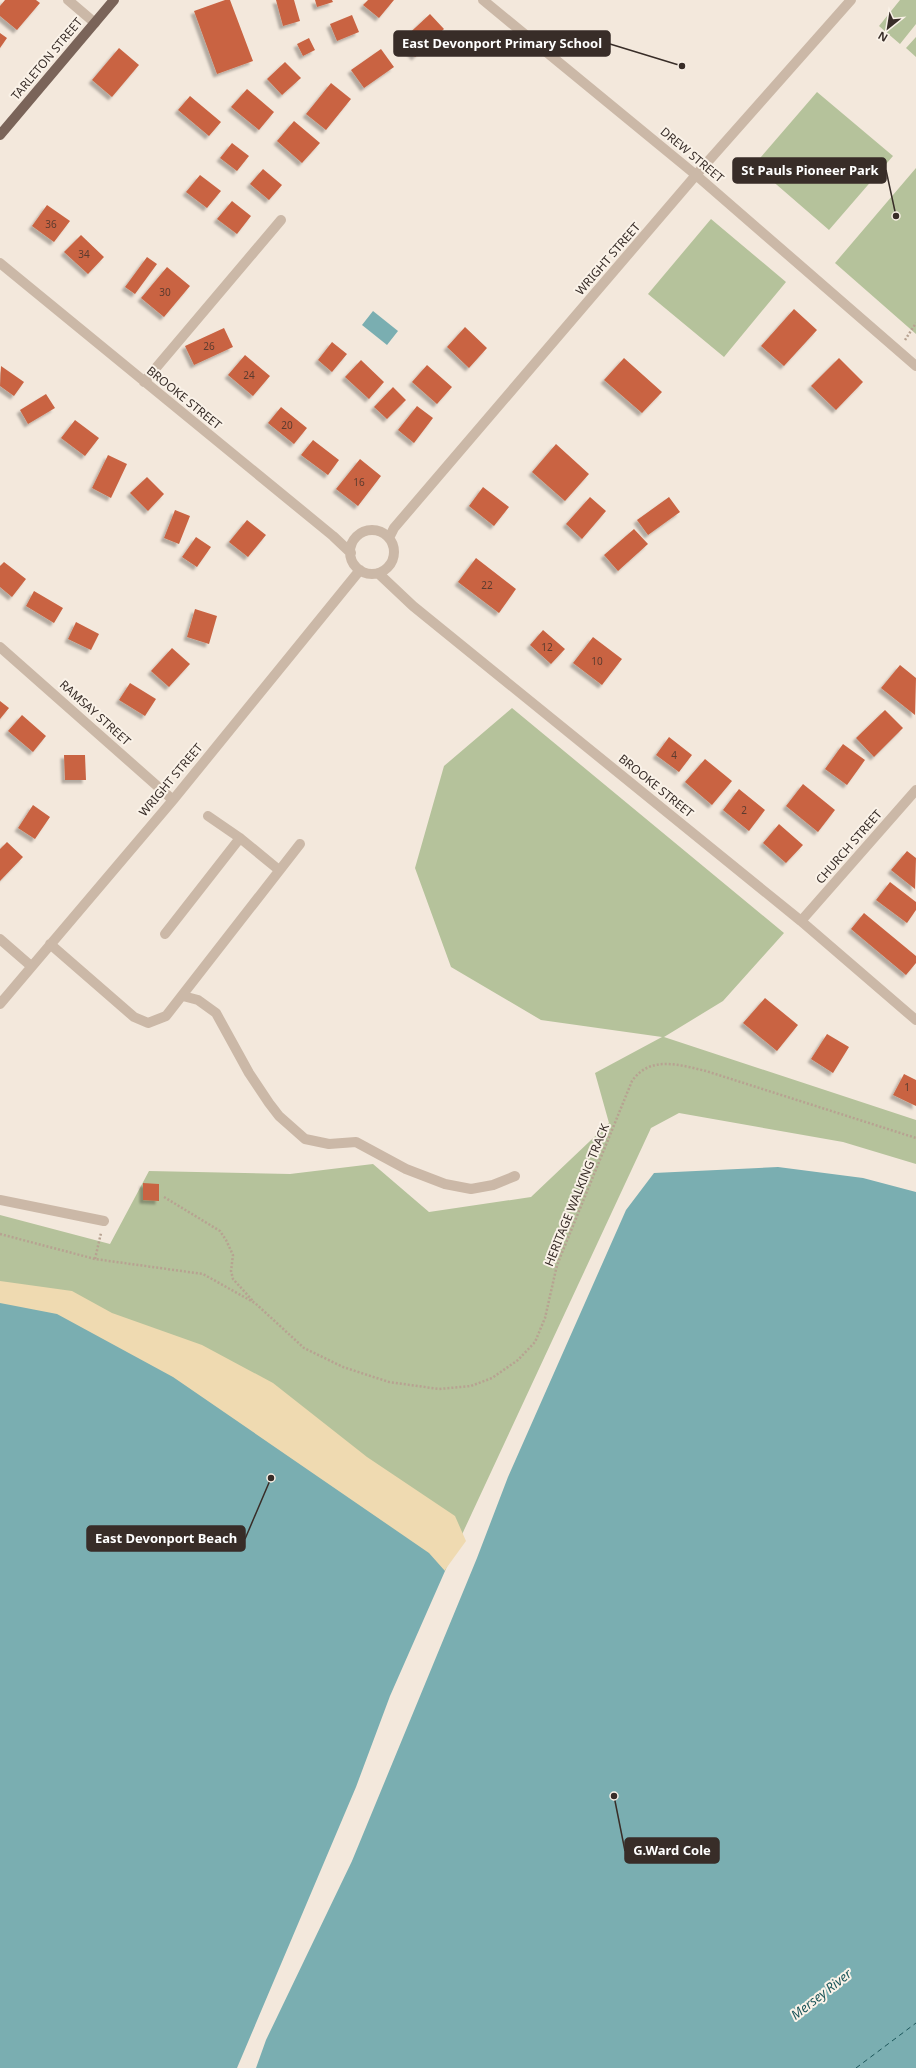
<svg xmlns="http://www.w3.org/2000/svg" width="916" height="2068" font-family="'Noto Sans',sans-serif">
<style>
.green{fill:#b5c29b}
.sand{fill:#efdab1}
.water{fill:#7aaeb1}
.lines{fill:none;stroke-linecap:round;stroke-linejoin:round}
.ferry{stroke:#1c565a;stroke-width:1;stroke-dasharray:5 4;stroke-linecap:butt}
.building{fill:#c96443;filter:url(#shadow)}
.path{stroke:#b7a291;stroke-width:2.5;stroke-dasharray:2 2;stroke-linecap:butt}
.minor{stroke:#cbb8a7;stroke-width:10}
.major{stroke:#7a6459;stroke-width:10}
.labels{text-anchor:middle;stroke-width:4;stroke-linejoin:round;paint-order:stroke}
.number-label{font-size:10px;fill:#5c3b2f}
.street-label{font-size:12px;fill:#382d28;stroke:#faf2e8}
.water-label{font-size:13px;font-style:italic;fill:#1c565a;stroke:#faf2e8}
.leader{fill:none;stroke:#382d28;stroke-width:1.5}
.callout-dot{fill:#382d28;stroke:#faf2e8;stroke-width:1.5}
.callout{fill:#382d28;stroke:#382d28;stroke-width:1.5}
.callout-label{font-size:13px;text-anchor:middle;font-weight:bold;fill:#fff}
</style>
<defs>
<filter id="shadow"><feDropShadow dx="-3.5" dy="3.5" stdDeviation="1" flood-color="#0004"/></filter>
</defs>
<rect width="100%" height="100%" fill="#f3e8dc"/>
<!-- green -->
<path class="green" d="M900 0H916V24L900 44 879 26Z
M916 37V57L906 48Z
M817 92 893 156 829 230 754 165Z
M916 168V334L835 263Z
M711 219 786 282 724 357 648 294Z
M512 708 784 933 723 1001 664 1037 916 1120V1164L843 1142 679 1113 651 1128 445 1571 429 1552 0 1303V1215L110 1244 149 1171 290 1174 373 1164 429 1212 531 1197 609 1123 595 1073 662 1037 541 1020 451 967 415 868 444 766Z"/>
<!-- sand -->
<path class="sand" d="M0 1281 72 1291 112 1313 202 1345 273 1383 367 1457 455 1516 466 1541 421 1603 0 1420Z"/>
<!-- water -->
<path class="water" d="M373 311 398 331 387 345 362 325Z
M778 1167 863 1178 916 1192V2068H256L266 2040 352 1861 477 1558 508 1477 626 1210 654 1173Z
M0 1303 57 1314 173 1377 429 1553 445 1571 390 1696 356 1787 237 2068H0Z"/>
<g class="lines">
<!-- ferry -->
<path class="ferry" d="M856 2068 916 2023"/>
</g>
<!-- building -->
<path class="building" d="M5 0H36L40 3 17 30 0 16V6Z
M225 0H230L253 61 217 74 194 11Z
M276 0H294L300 21 283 26Z
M315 0H332L333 2 317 7Z
M368 0H394L379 18 363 5Z
M430 14 444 29 415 57 401 41Z
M352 15 359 32 337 41 330 24Z
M0 33 7 38 0 48Z
M309 38 315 50 303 56 297 44Z
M119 48 139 65 112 97 92 80Z
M381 49 394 67 364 88 351 70Z
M285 62 301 78 282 95 267 79Z
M331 83 351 99 326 130 306 114Z
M247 89 274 112 259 130 231 107Z
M190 96 221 122 209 136 178 110Z
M294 121 320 143 302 163 277 141Z
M232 143 249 156 237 171 220 158Z
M263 169 282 185 269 200 250 184Z
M200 175 221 191 207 208 186 192Z
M232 201 251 216 237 234 217 219Z
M47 205 70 221 54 242 32 226Z
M81 235 104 257 88 274 64 252Z
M147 257 157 264 135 294 125 287Z
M167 267 190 286 164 317 141 298Z
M794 309 817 330 784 366 761 346Z
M465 327 487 348 469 368 447 347Z
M224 328 233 347 194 365 185 346Z
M332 342 347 354 332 372 318 360Z
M245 355 270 376 253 396 228 375Z
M624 358 662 392 642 413 604 380Z
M839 358 863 382 836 410 811 386Z
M361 360 384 382 369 399 345 377Z
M427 365 452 387 437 404 412 382Z
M1 366 24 382 14 396 0 386Z
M393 387 406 400 387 419 374 407Z
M46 394 55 408 28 424 20 410Z
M417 406 433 418 414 443 398 430Z
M281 407 307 428 294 444 268 423Z
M75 420 99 438 85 456 61 438Z
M313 440 339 460 328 475 301 455Z
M556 444 589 474 565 501 532 472Z
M108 455 127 464 111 498 92 488Z
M360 459 381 476 358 506 336 489Z
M147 477 164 494 148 511 130 493Z
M483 487 509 507 494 526 469 506Z
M590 497 606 511 582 539 566 524Z
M669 497 680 512 648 535 637 520Z
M175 510 190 516 179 544 164 538Z
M247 520 266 535 248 557 229 542Z
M634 529 648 544 618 571 604 555Z
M196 537 211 547 197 567 182 557Z
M476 558 516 589 499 613 458 582Z
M4 562 26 579 12 597 0 587V566Z
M34 591 63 608 54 623 26 606Z
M195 609 217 616 209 644 187 637Z
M76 622 99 634 91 650 68 639Z
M543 630 565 649 551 664 530 645Z
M593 637 622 659 602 685 573 663Z
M172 648 190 664 169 687 151 671Z
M900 665 916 678 915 715 881 688Z
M130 683 156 699 145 716 119 700Z
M0 701 9 708 0 719Z
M885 710 903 728 874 757 856 738Z
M22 715 46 736 33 752 8 731Z
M669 737 692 755 679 772 656 755Z
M843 744 865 760 847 785 825 769Z
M64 755H85L86 780H65Z
M705 759 732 781 712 805 685 782Z
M803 784 835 810 818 832 786 806Z
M739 789 765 810 749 831 723 810Z
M33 805 50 817 35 839 18 828Z
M779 824 803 845 786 863 763 843Z
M7 842 23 857 0 881V849Z
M907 851 916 858 915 889 891 870Z
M890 882 916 902V910L907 923 876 900Z
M864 913 916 956V963L906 975 851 929Z
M765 998 798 1025 777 1051 743 1023Z
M827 1034 849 1047 833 1073 811 1059Z
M904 1074 916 1080V1106L893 1095Z
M143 1183 159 1184V1201L143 1200Z"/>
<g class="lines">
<!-- path -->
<path class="path" d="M905 340 916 323
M164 1197 220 1231 226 1240 233 1255 231 1271 233 1279 253 1301
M0 1234 95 1259 203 1274 255 1303 304 1348 343 1367 389 1382 439 1389 471 1386 492 1378 518 1360 535 1342 545 1318 557 1265 632 1081C650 1055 680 1065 706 1071L916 1138
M95 1259 101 1233"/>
<!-- minor -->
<path class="minor" d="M68 0 95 23
M483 0 696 175 916 366
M0 263 333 536 351 553
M144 382 281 220
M350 552a22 22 0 1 1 44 0a22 22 0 1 1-44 0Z
M389 538 394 528 696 175 851 0
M378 573 413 606 801 921 916 1020
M0 647 173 800
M208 816 240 838 279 870
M801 921 916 790
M165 934 240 838
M0 939 31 966
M50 944 134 1017 148 1023 166 1016 300 844
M183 996 198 1000 216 1013 249 1073 269 1103 279 1116 305 1139 329 1144 356 1142 406 1169 445 1184 471 1189 493 1185 515 1176
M0 1004 173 800 360 570
M0 1200 104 1221"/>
<!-- major -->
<path class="major" d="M0 135 114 0"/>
</g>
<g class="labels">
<!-- number labels -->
<g class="number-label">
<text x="51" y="228">36</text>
<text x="84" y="258">34</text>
<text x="165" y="296">30</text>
<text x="209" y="350">26</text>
<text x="249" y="379">24</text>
<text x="287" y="429">20</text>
<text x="359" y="486">16</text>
<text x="487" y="589">22</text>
<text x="547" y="651">12</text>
<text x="597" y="665">10</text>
<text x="674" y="759">4</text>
<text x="744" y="814">2</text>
<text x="907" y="1091">1</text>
</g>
<!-- street labels -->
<g class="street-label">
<text transform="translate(47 59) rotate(-50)" y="4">TARLETON STREET</text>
<text transform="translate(692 155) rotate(40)" y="4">DREW STREET</text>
<text transform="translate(608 259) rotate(-49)" y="4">WRIGHT STREET</text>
<text transform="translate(184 398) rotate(39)" y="4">BROOKE STREET</text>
<text transform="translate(95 713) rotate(42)" y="4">RAMSAY STREET</text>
<text transform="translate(171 780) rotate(-50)" y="4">WRIGHT STREET</text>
<text transform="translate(656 786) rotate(39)" y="4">BROOKE STREET</text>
<text transform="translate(849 847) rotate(-49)" y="4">CHURCH STREET</text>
<text transform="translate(577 1195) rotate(-68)" y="4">HERITAGE WALKING TRACK</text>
</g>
<!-- water labels -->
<g class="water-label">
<text transform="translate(821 1994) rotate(-38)" y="5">Mersey River</text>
</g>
</g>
<!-- callouts -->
<path class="leader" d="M682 66L610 44M896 216L886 170M271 1478L245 1539M614 1796L625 1851"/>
<g class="callout-dot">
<circle cx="682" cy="66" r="4"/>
<circle cx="896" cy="216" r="4"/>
<circle cx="271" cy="1478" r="4"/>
<circle cx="614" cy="1796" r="4"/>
</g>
<g class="callout">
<rect x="394" y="31" width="216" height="25" rx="4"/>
<rect x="733" y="158" width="153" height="25" rx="4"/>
<rect x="87" y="1526" width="158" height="25" rx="4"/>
<rect x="625" y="1838" width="94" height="25" rx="4"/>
</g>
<g class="callout-label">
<text x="502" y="48">East Devonport Primary School</text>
<text x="810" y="175">St Pauls Pioneer Park</text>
<text x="166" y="1543">East Devonport Beach</text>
<text x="672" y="1855">G.Ward Cole</text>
</g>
<!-- north arrow -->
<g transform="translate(888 28) rotate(210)" stroke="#faf2e8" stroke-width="3" paint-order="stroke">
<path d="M0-3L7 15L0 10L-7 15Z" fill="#382d28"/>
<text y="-6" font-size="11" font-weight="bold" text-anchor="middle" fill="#382d28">N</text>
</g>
</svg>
